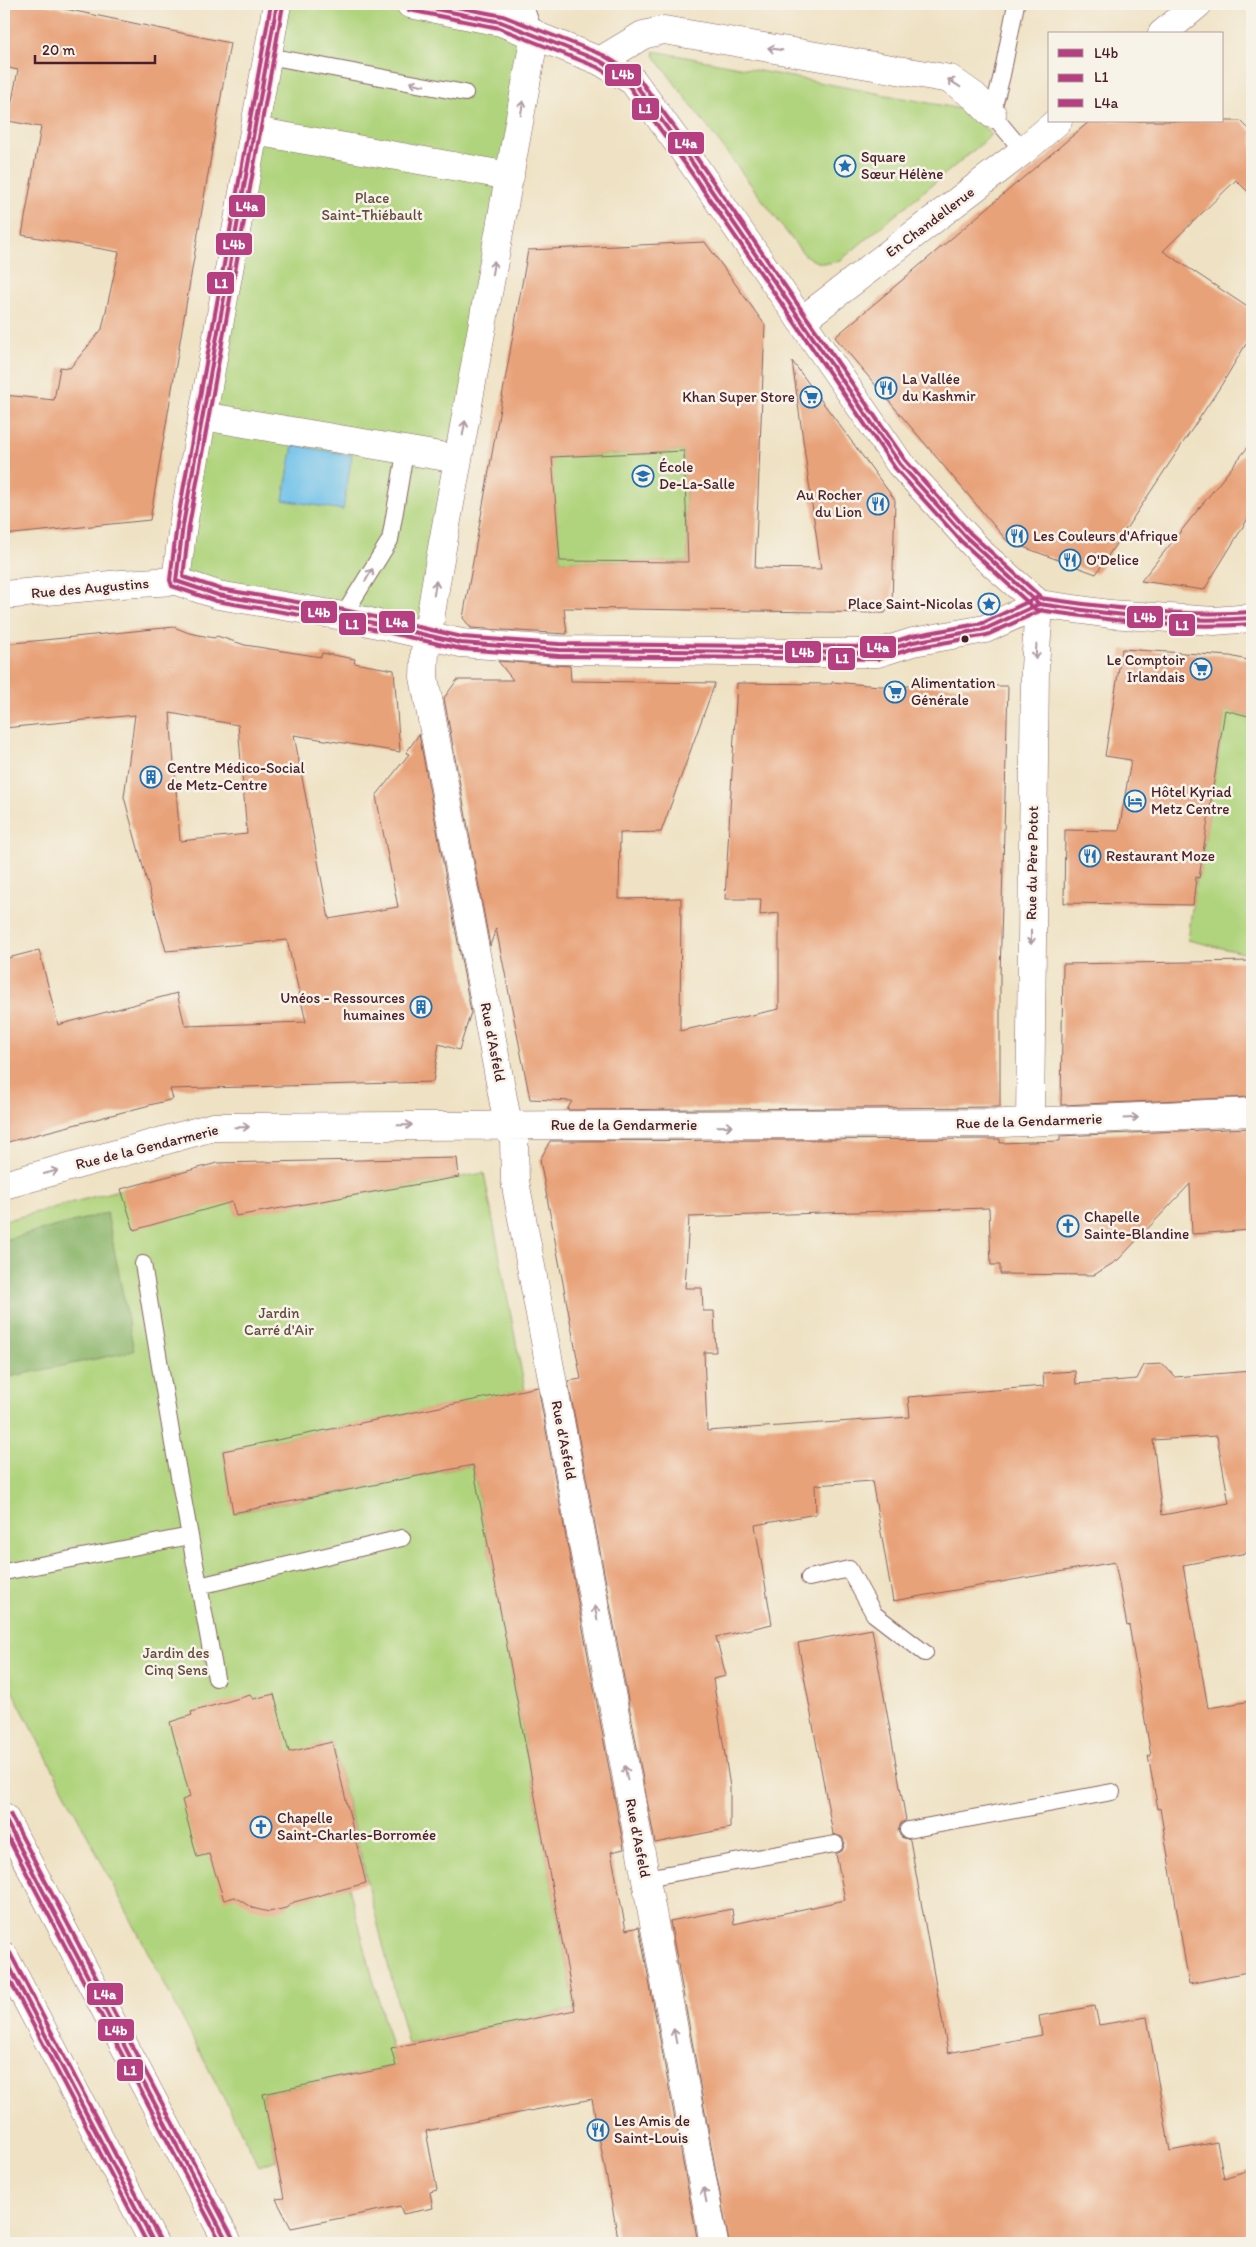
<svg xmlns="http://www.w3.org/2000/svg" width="1256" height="2247" font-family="Itim,sans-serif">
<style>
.green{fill:#b0d47d;stroke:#7d7a54}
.forest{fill:#8cb66c;stroke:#6b6a4c}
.water{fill:#6ec1ea;stroke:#5c708a}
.building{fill:#e8a279;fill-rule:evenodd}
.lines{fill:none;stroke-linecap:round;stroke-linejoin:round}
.lane-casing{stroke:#846361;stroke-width:18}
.street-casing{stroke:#846361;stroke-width:29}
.secondary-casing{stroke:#846361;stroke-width:29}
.primary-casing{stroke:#846361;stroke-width:29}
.lane{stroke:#fff;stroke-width:16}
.street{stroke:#fff;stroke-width:28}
.secondary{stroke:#fff;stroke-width:28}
.primary{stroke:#fff;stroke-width:28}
.bus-1-casing{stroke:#f7f3e8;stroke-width:8}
.bus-2-casing{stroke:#f7f3e8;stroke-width:8}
.bus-3-casing{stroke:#f7f3e8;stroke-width:8}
.bus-1{stroke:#b63f82;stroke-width:4}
.bus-2{stroke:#b63f82;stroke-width:4}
.bus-3{stroke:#b63f82;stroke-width:4}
.oneway{stroke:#ae9aa0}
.bus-dot{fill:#4a1f2b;stroke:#f7f3e8;stroke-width:2}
.labels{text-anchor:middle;stroke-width:5;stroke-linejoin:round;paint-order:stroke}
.poi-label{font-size:15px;fill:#4a1f2b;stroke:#f7f3e8;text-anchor:start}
.park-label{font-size:15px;fill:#644c40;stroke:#f7f3e8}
.street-label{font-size:15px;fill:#4a1f2b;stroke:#f7f3e8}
.line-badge{stroke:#f7f3e8;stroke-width:2}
.badge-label{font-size:14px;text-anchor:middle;font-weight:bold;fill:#fff}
</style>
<rect width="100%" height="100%" fill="#f7f3e8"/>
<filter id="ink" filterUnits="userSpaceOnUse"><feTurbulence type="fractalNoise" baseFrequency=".02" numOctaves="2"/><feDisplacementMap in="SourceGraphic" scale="10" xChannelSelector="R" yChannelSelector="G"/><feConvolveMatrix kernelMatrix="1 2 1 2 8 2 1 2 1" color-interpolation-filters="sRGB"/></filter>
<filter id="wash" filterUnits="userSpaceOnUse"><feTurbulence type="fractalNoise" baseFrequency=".0096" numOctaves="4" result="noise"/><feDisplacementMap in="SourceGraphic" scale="20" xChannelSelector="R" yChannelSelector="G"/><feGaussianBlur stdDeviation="1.12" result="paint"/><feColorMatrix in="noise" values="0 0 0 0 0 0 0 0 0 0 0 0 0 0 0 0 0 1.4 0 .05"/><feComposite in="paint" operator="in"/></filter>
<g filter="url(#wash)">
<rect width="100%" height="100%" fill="#efe2c4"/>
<!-- green -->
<path class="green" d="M277 4H410L535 34 429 625 176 581Z
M654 51 966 110 991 134 986 140 842 259C826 267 812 263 800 250L655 57Z
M684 451 688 562 560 561 551 457Z
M1225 710 1252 717V953L1244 951 1243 953 1188 940 1196 877H1199Z
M222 1162 236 1215 484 1173 525 1390 223 1451 234 1513 473 1465 575 2009 408 2044 332 1742 312 1747 396 2066 263 2094 276 2160 259 2166 4 1675V1221Z"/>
<!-- forest -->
<path class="forest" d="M107 1213 134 1351 4 1378V1240Z"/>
<!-- water -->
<path class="water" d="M293 445 352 455 343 510 283 500Z"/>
<g id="blocks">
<!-- building -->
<path class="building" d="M4 4H41L230 43 150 520 4 535V395L54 400 60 367 70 368 102 329 119 252 22 235 41 127 8 121 18 70 4 67Z
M1090 121H1241L1252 132V196L1236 180 1163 251 1252 310V334L1222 384 1096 574 1007 541 835 337Z
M705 242 765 325 755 568 821 569 792 361 895 500 892 603 885 613 564 608 567 634 471 628 463 618 528 250ZM684 451 688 562 560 561 552 457Z
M1252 442V512L1204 590 1141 581Z
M174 627 189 633 214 638 217 636 245 645 321 657 322 653 355 659 354 663 394 670 400 752 294 735 329 919 398 907 376 796 409 754 406 753 419 734 471 1012 459 1050 439 1044 433 1082 170 1089 173 1099 4 1143V959L39 950 58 1025 177 993 185 1026 306 1022 287 940 166 951 124 797 135 715 4 728V644ZM170 713 238 725 247 834 180 841Z
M1122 649 1230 656 1252 661V717L1225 710 1199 878 1196 877 1193 905 1064 903 1065 830 1119 831 1131 760 1105 756Z
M498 661 570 666 571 681 715 683 661 832 620 833 619 899 681 898 680 1031 779 1009V913L760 915 761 899H725L737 683 832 684V682L880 686H1008L1000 975V1107L567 1110 572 1101 530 1099 496 928 490 946 444 698 457 680H513Z
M1252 961V1097L1061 1105 1063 964Z
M1252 1128V1230L1192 1234 1190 1184 1118 1260 1094 1275 1000 1274V1265H991L989 1208 689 1217 685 1288H702L703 1311H714L716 1352H704L707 1431 910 1417 908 1397 1044 1386 1043 1373 1075 1371 1076 1384 1137 1379 1144 1365 1163 1364 1175 1377 1252 1371V1552L1183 1565 1208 1708 1252 1701V1971L1189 1984 1160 1808 1158 1809 1148 1756H1151L1129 1625 1127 1626 1115 1562 893 1601 872 1481 815 1485 816 1514 755 1525 772 1624 716 1637 726 1676 713 1679 730 1787V1828L655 1843 568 1381 581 1379 540 1160 550 1141 1000 1139V1143L1060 1141V1136ZM1217 1436 1229 1503 1162 1515 1153 1440Z
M457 1158 459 1177 236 1216 232 1202 134 1230 121 1189 217 1163Z
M538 1387 624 1849 611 1852 626 1930 639 1927 698 2243H619L592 2099 426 2131 437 2190 430 2192 433 2208 403 2214 400 2206 291 2228 276 2199 284 2198 263 2094 396 2066 391 2048 575 2010 473 1465 233 1513 223 1451Z
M872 1629 906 1820 901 1823 898 1831 901 1837 910 1840 948 2053 1042 2035 1039 2016 1095 2006 1099 2025 1147 2017 1170 2151 1217 2142 1224 2178 1252 2169V2243H729L670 1921 732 1909 734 1924 845 1900 836 1854 842 1851 845 1843 842 1837 833 1834 798 1643Z
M274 1694 289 1752 332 1742 366 1883 294 1902 286 1908 269 1912 252 1908 235 1897 224 1900 209 1854 197 1857 182 1800 190 1797 170 1722 192 1715 191 1712 250 1695 253 1699Z"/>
</g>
</g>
<g filter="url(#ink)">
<use href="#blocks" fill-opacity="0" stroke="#846361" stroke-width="1"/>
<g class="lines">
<!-- lane casing -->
<g class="lane-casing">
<path id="lane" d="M490 4 527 12 535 34
M1016 4 1002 75 992 114 1023 151
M268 56 465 93
M343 616 390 540 405 453
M143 1264 173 1444 216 1678
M4 1572 190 1536
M809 1578 849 1569 874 1614 925 1653
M199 1586 402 1538
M908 1830 1112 1792
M646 1878 835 1844"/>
</g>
<!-- street casing -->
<g class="street-casing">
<path id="street" d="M535 34 438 570 425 651 424 677 508 1125 514 1140 515 1181 714 2243
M1162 34 1198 4
M600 61 643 35 664 30 950 79 974 96 992 114
M254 131 510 176
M801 321 1023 151 1058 121
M203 416 458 459
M928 494 983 555 1039 604
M176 581 183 525 277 4
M1039 604 1110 614 1214 621 1252 618
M809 653H878L913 642 985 629 1039 604
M1030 1122 1035 668 1039 604
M4 1185 213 1127 1003 1123 1252 1112"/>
</g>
<!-- secondary casing -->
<g class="secondary-casing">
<path id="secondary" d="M410 4 501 22 600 61 633 81 691 161 900 464 928 494
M4 595 121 584 176 581 218 595 343 616 461 643 559 650 809 653"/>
</g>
<!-- primary casing -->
<g class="primary-casing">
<path id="primary" d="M4 1817 228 2243
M4 1956 154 2243"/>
</g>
<!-- lane -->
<use href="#lane" class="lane"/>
<!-- street -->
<use href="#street" class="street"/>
<!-- secondary -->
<use href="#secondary" class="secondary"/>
<!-- primary -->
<use href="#primary" class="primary"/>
<!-- bus-1 casing -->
<g class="bus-1-casing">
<path id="bus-1" d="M277 4 183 525 176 581 218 595 343 616 461 643 559 650 878 653 913 642 985 629 1039 604
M410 4 501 22 600 61 633 81 691 161 900 464 966 537 1039 604
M1039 604C1109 614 1181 624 1252 618
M4 1817 228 2243
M4 1956 154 2243"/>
</g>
<!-- bus-2 casing -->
<g class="bus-2-casing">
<path id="bus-2" d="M271 4 177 524 170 580 172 586 216 601 342 622 461 649 559 656 879 659 914 648 987 635 1042 610
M409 10 499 28 597 67 629 86 686 165 895 468 961 541 1035 609
M1038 610C1109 620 1181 630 1252 624
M4 1830 221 2243
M4 1969 147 2243"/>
</g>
<!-- bus-3 casing -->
<g class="bus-3-casing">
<path id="bus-3" d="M441 4 503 16 603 55 637 76 696 157 905 460 970 533 1043 599
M283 5 189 526 183 577 220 589 344 610 462 637 559 644 877 647 912 636 983 623 1036 598
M1040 598C1110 608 1181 617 1252 612
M10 1814 234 2240
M10 1953 160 2240"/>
</g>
<!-- bus-1 -->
<use href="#bus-1" class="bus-1"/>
<!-- bus-2 -->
<use href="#bus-2" class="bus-2"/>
<!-- bus-3 -->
<use href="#bus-3" class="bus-3"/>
</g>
<!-- one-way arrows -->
<defs><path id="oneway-shaft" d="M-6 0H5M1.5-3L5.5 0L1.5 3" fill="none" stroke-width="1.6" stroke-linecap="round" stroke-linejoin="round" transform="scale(1.25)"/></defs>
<g class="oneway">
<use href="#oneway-shaft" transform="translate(775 49) rotate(-170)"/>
<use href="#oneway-shaft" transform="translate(954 83) rotate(-147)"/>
<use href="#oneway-shaft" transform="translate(417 84) rotate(-169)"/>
<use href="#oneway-shaft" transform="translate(522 108) rotate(-80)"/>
<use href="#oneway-shaft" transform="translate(493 268) rotate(-80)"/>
<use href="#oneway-shaft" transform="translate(464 428) rotate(-80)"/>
<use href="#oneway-shaft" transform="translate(369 575) rotate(-60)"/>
<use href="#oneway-shaft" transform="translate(435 588) rotate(-81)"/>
<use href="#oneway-shaft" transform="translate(1036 652) rotate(93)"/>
<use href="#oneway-shaft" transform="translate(1031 937) rotate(90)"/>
<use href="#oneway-shaft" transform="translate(1131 1118) rotate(-3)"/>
<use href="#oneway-shaft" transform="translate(405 1125) rotate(-1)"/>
<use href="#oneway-shaft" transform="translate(725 1126) rotate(-1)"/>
<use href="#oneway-shaft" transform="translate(242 1127) rotate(-1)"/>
<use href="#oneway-shaft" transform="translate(51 1172) rotate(-15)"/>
<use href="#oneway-shaft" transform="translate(596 1613) rotate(-101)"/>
<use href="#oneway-shaft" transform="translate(626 1773) rotate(-101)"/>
<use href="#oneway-shaft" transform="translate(675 2036) rotate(-101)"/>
<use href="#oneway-shaft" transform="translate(705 2195) rotate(-101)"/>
</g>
</g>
<!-- icons -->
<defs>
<g id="sight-ring" transform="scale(1.125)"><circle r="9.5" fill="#f7f3e8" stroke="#1f6fb2" stroke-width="1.5"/><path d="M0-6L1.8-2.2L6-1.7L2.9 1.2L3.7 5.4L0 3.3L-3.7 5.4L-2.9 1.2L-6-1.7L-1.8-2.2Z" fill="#1f6fb2"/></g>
<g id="restaurant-ring" transform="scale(1.125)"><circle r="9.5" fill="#f7f3e8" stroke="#1f6fb2" stroke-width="1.5"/><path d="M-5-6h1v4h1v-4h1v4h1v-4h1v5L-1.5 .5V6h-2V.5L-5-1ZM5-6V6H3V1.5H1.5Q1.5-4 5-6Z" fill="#1f6fb2"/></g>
<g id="supermarket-ring" transform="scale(1.125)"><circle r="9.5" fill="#f7f3e8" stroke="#1f6fb2" stroke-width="1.5"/><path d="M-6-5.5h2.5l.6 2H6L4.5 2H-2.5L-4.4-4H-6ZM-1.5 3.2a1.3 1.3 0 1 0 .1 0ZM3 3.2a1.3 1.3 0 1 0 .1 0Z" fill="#1f6fb2"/></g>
<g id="school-ring" transform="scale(1.125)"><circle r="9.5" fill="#f7f3e8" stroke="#1f6fb2" stroke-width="1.5"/><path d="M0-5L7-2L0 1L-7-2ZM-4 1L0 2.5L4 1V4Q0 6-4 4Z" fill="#1f6fb2"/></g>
<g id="building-ring" transform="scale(1.125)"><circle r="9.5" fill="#f7f3e8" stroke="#1f6fb2" stroke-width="1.5"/><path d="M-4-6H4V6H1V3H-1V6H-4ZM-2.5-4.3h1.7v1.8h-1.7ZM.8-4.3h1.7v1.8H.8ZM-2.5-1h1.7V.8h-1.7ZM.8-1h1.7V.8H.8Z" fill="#1f6fb2"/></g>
<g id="hotel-ring" transform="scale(1.125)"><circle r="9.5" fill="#f7f3e8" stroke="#1f6fb2" stroke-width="1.5"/><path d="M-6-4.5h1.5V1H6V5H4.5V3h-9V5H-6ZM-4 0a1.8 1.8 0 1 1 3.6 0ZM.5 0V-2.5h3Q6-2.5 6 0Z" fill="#1f6fb2"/></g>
<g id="church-ring" transform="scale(1.125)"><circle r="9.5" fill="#f7f3e8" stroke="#1f6fb2" stroke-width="1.5"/><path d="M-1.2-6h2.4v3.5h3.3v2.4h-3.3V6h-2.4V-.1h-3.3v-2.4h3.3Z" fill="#1f6fb2"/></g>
</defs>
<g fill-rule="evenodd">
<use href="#sight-ring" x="845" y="166"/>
<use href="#restaurant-ring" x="886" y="388"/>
<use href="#supermarket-ring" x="811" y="397"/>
<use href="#school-ring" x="643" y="476"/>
<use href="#restaurant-ring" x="878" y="504"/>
<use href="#restaurant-ring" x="1017" y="536"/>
<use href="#restaurant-ring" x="1070" y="560"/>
<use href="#sight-ring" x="989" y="604"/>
<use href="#supermarket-ring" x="1201" y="669"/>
<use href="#supermarket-ring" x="895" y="692"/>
<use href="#building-ring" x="151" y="777"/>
<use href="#hotel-ring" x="1135" y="801"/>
<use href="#restaurant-ring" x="1090" y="856"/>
<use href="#building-ring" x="421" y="1007"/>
<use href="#church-ring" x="1068" y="1226"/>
<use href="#church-ring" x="261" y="1827"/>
<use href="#restaurant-ring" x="598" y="2130"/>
</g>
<!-- markers -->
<circle class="bus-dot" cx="965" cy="639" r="4.5"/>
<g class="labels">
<!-- poi labels -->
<g class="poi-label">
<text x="861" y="162">Square<tspan x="861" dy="17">Sœur Hélène</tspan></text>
<text x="902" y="384">La Vallée<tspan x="902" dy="17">du Kashmir</tspan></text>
<text x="795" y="402" text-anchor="end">Khan Super Store</text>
<text x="659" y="472">École<tspan x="659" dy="17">De-La-Salle</tspan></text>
<text x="862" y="500" text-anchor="end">Au Rocher<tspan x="862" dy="17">du Lion</tspan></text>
<text x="1033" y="541">Les Couleurs d'Afrique</text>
<text x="1086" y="565">O'Delice</text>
<text x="973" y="609" text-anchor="end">Place Saint-Nicolas</text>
<text x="1185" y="665" text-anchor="end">Le Comptoir<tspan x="1185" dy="17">Irlandais</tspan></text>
<text x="911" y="688">Alimentation<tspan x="911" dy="17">Générale</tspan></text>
<text x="167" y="773">Centre Médico-Social<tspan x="167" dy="17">de Metz-Centre</tspan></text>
<text x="1151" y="797">Hôtel Kyriad<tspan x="1151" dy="17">Metz Centre</tspan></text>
<text x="1106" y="861">Restaurant Moze</text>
<text x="405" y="1003" text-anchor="end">Unéos - Ressources<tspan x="405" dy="17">humaines</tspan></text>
<text x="1084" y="1222">Chapelle<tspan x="1084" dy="17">Sainte-Blandine</tspan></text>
<text x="277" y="1823">Chapelle<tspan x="277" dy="17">Saint-Charles-Borromée</tspan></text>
<text x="614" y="2126">Les Amis de<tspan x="614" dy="17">Saint-Louis</tspan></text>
</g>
<!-- park labels -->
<g class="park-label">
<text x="372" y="203">Place<tspan x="372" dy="17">Saint-Thiébault</tspan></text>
<text x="279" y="1318">Jardin<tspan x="279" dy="17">Carré d'Air</tspan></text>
<text x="176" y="1658">Jardin des<tspan x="176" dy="17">Cinq Sens</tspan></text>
</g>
<!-- street labels -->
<g class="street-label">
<text transform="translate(930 222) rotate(-37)" y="5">En Chandellerue</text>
<text transform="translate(90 588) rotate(-5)" y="5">Rue des Augustins</text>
<text transform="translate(1032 863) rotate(-89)" y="5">Rue du Père Potot</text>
<text transform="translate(493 1042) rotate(79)" y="5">Rue d'Asfeld</text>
<text transform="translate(1029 1121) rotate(-2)" y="5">Rue de la Gendarmerie</text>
<text x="624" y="1130">Rue de la Gendarmerie</text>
<text transform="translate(147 1147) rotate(-14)" y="5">Rue de la Gendarmerie</text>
<text transform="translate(564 1440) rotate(79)" y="5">Rue d'Asfeld</text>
<text transform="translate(638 1838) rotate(79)" y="5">Rue d'Asfeld</text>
</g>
</g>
<g class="line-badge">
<rect x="604" y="63" width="38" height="24" rx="5" fill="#b63f82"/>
<rect x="631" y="97" width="29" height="24" rx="5" fill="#b63f82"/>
<rect x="667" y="131" width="38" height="24" rx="5" fill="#b63f82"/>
<rect x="228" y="194" width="38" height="24" rx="5" fill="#b63f82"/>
<rect x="215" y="232" width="38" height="24" rx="5" fill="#b63f82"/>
<rect x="206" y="271" width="29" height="24" rx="5" fill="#b63f82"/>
<rect x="300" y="600" width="38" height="24" rx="5" fill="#b63f82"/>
<rect x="1126" y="605" width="38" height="24" rx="5" fill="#b63f82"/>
<rect x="378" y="610" width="38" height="24" rx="5" fill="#b63f82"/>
<rect x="338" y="612" width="29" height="24" rx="5" fill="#b63f82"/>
<rect x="1168" y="613" width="28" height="24" rx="5" fill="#b63f82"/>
<rect x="859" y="635" width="38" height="24" rx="5" fill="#b63f82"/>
<rect x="784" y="640" width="38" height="24" rx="5" fill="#b63f82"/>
<rect x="827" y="647" width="29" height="24" rx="5" fill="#b63f82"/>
<rect x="86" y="1982" width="38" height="24" rx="5" fill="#b63f82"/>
<rect x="97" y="2018" width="38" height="24" rx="5" fill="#b63f82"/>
<rect x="116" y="2058" width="28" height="24" rx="5" fill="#b63f82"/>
</g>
<g class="badge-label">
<text x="623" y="79">L4b</text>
<text x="645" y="113">L1</text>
<text x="686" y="148">L4a</text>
<text x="247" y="211">L4a</text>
<text x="234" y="249">L4b</text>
<text x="221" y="288">L1</text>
<text x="319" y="617">L4b</text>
<text x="1145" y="622">L4b</text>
<text x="397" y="627">L4a</text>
<text x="352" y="629">L1</text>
<text x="1182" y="630">L1</text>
<text x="878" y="652">L4a</text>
<text x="803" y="657">L4b</text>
<text x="842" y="663">L1</text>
<text x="105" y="1999">L4a</text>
<text x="116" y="2035">L4b</text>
<text x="130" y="2075">L1</text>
</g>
<!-- margin -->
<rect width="1256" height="2247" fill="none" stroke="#f7f3e8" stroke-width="20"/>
<!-- legend -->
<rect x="1048" y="32" width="175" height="90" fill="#f7f3e8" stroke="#b29e9c"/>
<rect x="1058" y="49" width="25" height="8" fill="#b63f82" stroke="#b29e9c"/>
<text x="1094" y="58" font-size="15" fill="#4a1f2b">L4b</text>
<rect x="1058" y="74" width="25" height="8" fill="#b63f82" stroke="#b29e9c"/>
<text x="1094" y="82" font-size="15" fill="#4a1f2b">L1</text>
<rect x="1058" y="99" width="25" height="8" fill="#b63f82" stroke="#b29e9c"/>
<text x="1094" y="108" font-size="15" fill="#4a1f2b">L4a</text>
<!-- scale -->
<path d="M35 55v8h120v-8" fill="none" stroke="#4a1f2b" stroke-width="2.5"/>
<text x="42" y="55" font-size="15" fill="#4a1f2b" stroke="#f7f3e8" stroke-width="4" paint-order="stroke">20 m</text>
</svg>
